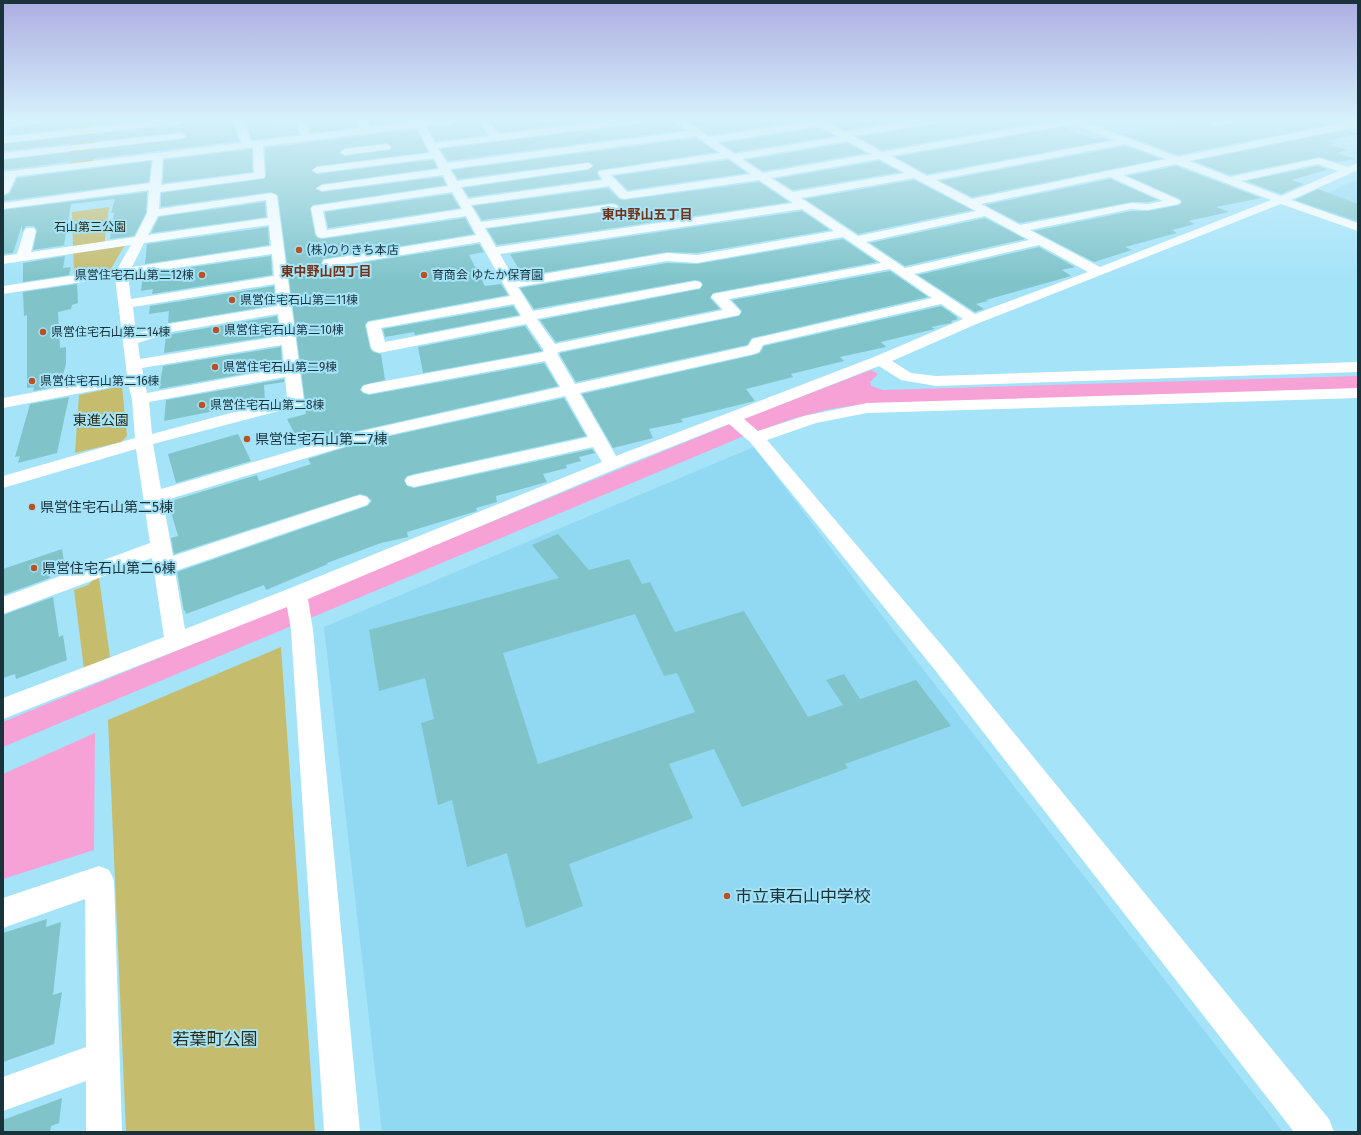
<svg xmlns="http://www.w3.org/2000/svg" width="1361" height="1135" font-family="'Fira Sans','Noto Sans JP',sans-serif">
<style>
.built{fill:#91d8f2}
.green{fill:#c6bc6d}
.water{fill:#f6a2d7}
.building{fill:#80c4ca;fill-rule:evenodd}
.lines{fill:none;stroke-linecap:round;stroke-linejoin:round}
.street{fill:#fff;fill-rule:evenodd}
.secondary{fill:#fff;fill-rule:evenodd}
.poi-dot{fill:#b85225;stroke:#a5e3f9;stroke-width:1.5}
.labels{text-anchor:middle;stroke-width:4;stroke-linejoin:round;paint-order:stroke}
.far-park-label{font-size:12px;fill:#2d2b15;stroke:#a5e3f9}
.far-poi-label{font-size:12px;fill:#1a333b;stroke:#a5e3f9;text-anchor:start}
.far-neighbourhood-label{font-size:13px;font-weight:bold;fill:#733216;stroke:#a5e3f9}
.park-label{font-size:14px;fill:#2d2b15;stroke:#a5e3f9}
.poi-label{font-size:14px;fill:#1a333b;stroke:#a5e3f9;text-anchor:start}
.near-poi-label{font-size:17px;fill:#1a333b;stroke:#a5e3f9;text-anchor:start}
.near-park-label{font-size:17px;fill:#2d2b15;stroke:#a5e3f9}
</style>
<rect width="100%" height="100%" fill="#a5e3f9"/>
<!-- built -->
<path class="built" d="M1358 179V224L1302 204Z
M754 447 915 659 1283 1132H382L324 627Z"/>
<!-- green -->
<path class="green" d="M72 120H94V162L69 164Z
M109 207 104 247 125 245 110 270 74 275 72 212Z
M122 386 127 436 121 442 75 453 79 395Z
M99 578 110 657 84 669 74 590 88 585 93 580Z
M281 647 315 1132H126L108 720Z"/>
<!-- water -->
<path class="water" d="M871 370 878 374 870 382 871 386 883 390 1358 376V389L858 405 830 409 792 419 744 436 3 747V722L730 424Z
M95 733 94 850 3 879V774Z"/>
<!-- building -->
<path class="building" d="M65 120H141L8 135 13 127Z
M184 120H232V125H234L239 141 3 170V160L184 139 187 136 181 132 3 151V144L178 125 184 122Z
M308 120H356L358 127 311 133Z
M369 120H411L371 125Z
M459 120H477L487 135 436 141 428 128 453 124Z
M489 120H598L500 132Z
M643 120H673L684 130 448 161 440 149 638 124Z
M688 120H806L709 135Z
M827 120H907L845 130Z
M942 120H1045L1047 121 882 150 858 137 937 124Z
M1178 120H1211L1208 123 1215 127 1234 123 1236 120H1312L1327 125 1178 155 1122 134 1177 124Z
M270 121 272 126 296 124 298 134 252 140 247 124Z
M1063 127 1093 139 1104 137 1110 140 927 174 895 157Z
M819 128 834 136 735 152 721 143Z
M416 129 428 152 317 166 311 171 317 174 433 160 437 168 322 184 315 189 322 192 442 177 446 185 313 205 310 208 315 235 318 238 322 239 465 218 474 234 329 258 323 259 321 264 324 267 329 268 479 244 484 252 469 255 485 286 501 284 508 295 368 321 365 325 370 348 373 352 381 354 385 380 363 385 360 390 363 393 369 395 544 363 558 386 353 432 301 446 287 419 306 414 304 404 305 401 278 195 271 192 161 207V193L264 179 266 176 265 148ZM387 143 392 147 390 150 345 156 339 153 345 148Z
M1345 130 1358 134 1328 141 1336 144 1330 145 1347 150 1337 153 1356 159 1337 162 1319 157 1230 175 1194 161Z
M696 138 716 152 599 170 597 174 600 179 469 197 463 188 588 170 594 165 588 162 458 179 452 170Z
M847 143 866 153 763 171 746 160Z
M1125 146 1161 159 972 197 940 181Z
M252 149V172L163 183 164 160Z
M728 160 747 173 628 190 614 176Z
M151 161 149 182 3 201V196L10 193 17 178Z
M879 161 900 172 793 190 775 179Z
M1176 166 1261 198 1216 207 1229 212 1188 221 1195 224 1172 230 1177 233 1125 247 1132 250 1094 262 1034 231 1131 211H1148L1179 205 1182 202 1180 199 1128 176Z
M1318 166 1327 169H1324L1327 170 1291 180 1304 184 1281 194 1246 181Z
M1110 179 1158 200 1148 202H1131L1020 223 985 205Z
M914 180 972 210 858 234 805 199Z
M759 182 789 202 497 245 487 229 612 211 617 210 620 207 617 204 612 203 482 220 473 206 608 188 619 199 624 200Z
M1318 189 1358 204V221L1295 200Z
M147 192 146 213 134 236 110 239 114 213H111L115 199 71 204 64 245H66L33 250 37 230 34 226H26L22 232V225L13 253 3 254V210Z
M451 194 460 208 328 228 325 212Z
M265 202 266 217 151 233 159 217Z
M802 211 830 230 697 253 667 252 523 276 510 254Z
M985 218 1025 239 905 266 870 243Z
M268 227 269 245 145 264 147 244Z
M843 239 877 262 713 293 710 298 720 309 556 342 540 320 700 289 703 284 700 281 695 280 534 309 520 288 667 263 697 264Z
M1039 247 1075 267 1062 270 1071 276 986 300 988 301 976 304 984 309 975 312 918 275Z
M65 256 63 268 71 267 69 275 23 282V263Z
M271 256 272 275 152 294 153 289 141 291 143 274Z
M890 271 928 297 752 338 747 345 576 382 560 355V353L739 316 742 311 732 300Z
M77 284 78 303 72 305 71 309 58 312 60 348 66 347V364L60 386 33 391 34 387 27 388V315L24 316 23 292Z
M274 286 275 305 168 323 169 311 149 314 150 306Z
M513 306 519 315 415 335 414 332 385 337 383 329Z
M941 306 957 317H956L958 319 951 321 952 322 951 323 931 327 935 329 881 342 886 347 840 357 844 361 791 374 793 377 746 389 755 401 681 419 683 422 649 429 653 438 613 448 582 394 754 355 760 353 764 346Z
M277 316 279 335 164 353 166 335Z
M525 326 542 351 423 373 418 347Z
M281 347 282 367 159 389 163 366Z
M284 379V382L264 385 265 401 164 421 166 400Z
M69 397 57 453 18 463 20 456 15 457 30 404Z
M564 398 586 436 414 474 407 476 404 480 407 486 414 488 592 449 595 453 579 457 581 461 566 465 567 468 543 474 547 482 496 496 497 502 476 508 477 511 407 532 408 537 381 543 327 563 328 564 266 590 264 585 186 614 185 610 184 611 177 572 367 506 372 501 367 496 360 494 174 554 171 538 178 536 168 502 257 475 259 481 311 464 308 459 363 442Z
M238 434 251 461 176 483 168 454Z
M558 534 589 570 629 559 642 584 650 582 675 632 744 611 808 717 843 705 826 680 844 674 860 699 916 680 951 726 845 764 848 768 742 807 714 749 669 764 693 818 569 864 583 906 526 928 507 853 467 867 452 800 438 805 421 723 434 719 425 678 379 691 369 630 559 578 532 545ZM635 614 664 676 677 673 695 712 538 764 503 653Z
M62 549 65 567 49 573 50 578 3 595V569Z
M53 597 59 637 63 635 67 660 16 679 15 674 3 678V615Z
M47 919 46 927 61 922 53 995 62 992 54 1044 3 1062V933Z
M62 1098 59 1123 51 1126 50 1132H3V1120Z"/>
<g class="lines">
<!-- street -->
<path class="street" d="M11 120H45L41 123 3 127V121Z
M158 120 183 121 178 124 3 143V137Z
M234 120H244L252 145 251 147 247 148 242 145Z
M296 120H306L311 138 309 140H303L301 138Z
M357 120H367L371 131 369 133H363Z
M413 120H422L435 143 490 136 478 120H487L499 134 613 120H642L638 123 438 148 447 163 688 131 674 120H685L709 137 811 121V120H823L845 132 918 120H941L937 123 853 136 882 152 1064 120H1086L1085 122 1178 157 1358 120V126L1189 161 1230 177 1319 158 1348 167 1358 163V170L1291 200 1358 223V231L1281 204 979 323 892 361 911 373 936 376 1358 362V372L936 386 901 380 879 366 744 419 758 431 804 416 867 403 1358 388V398L867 413 816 423 767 440 951 656 1329 1119 1334 1132H1294L935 670 750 442 729 424 618 468 308 599 313 630 360 1132H324L291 630 287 607 3 719V698L164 637 152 558 3 614V597L150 543 136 449 3 488V476L135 438 132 399 128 384 3 408V398L127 375 115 277 3 294V286L117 269 131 245 3 264V256L17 254 24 231 26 228H34L36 231 31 252 135 237 147 213 149 190 3 209V203L150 183 153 156 158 153 163 156 161 185 254 173 253 144 258 141 263 144 265 176 264 178 160 192 159 209 271 193 275 194 277 196 304 401 302 405 153 444 161 489 353 433 560 387 545 361 369 394 363 392 361 389 363 386 369 384 543 352V349L526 324 379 353 374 351 371 348 366 325 368 322 510 296 480 242 329 267 324 266 322 263 324 260 329 259 476 235 466 216 322 238 318 237 316 234 311 208 313 206 448 186 443 175 322 191 316 188 322 185 439 169 434 158 317 173 312 170 317 167 430 153ZM1074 124 1115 140 927 176 891 156ZM819 126 839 137 735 154 717 142ZM696 136 720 153 599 171 598 173 603 180 468 199 461 187 588 169 593 166 588 163 457 181 450 169ZM847 141 871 154 763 173 742 159ZM1125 144 1166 159 972 199 936 180ZM728 158 751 174 627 192 611 175ZM879 159 905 173 793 192 771 178ZM1176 164 1271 200 1100 267 1030 230 1131 209 1148 210 1179 204 1181 202 1179 200 1123 175ZM1318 164 1338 171 1281 196 1241 181ZM1110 177 1163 201 1148 204 1131 203 1020 225 981 204ZM914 178 976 211 858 236 801 198ZM759 180 793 203 496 247 485 228 612 210 616 209 618 207 616 205 612 204 481 222 471 205 609 186 620 198 624 199ZM452 192 462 209 327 230 323 211ZM266 200 268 218 148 235 158 216ZM802 209 834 231 697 255 667 253 514 279 500 254ZM985 216 1029 240 905 268 866 242ZM269 225 271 246 132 267 144 243ZM843 237 881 263 718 293 713 294 711 297 723 310 555 344 537 319 695 289 700 288 702 285 700 282 695 281 533 311 518 287 667 261 697 263ZM1039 245 1088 272 975 314 914 274ZM272 254 274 276 131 299 128 275ZM890 269 932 298 752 339 748 346 575 384 558 355V352L739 315 741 312 729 299ZM275 284 277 306 168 324 136 334 133 307ZM514 304 521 316 385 342 381 328ZM941 304 963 319 874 357 616 456 580 393 754 354 759 352 763 345ZM278 314 281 336 140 359 138 343 171 332ZM282 345 284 368 147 393 142 368ZM285 377 287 398 152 434 149 402ZM565 396 588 437 414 475 407 477 405 481 407 485 414 487 593 447 602 462 288 589 185 629 175 571 367 505 370 501 367 497 360 495 353 497 173 556 163 501 363 441Z
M1214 120H1235L1234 122 1215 126 1210 123Z
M181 133 186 136 184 138 3 159V153Z
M386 144 391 147 390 149 345 155 340 152 345 149Z
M12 171 17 174 9 192 3 195V181L8 172Z
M99 866 109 870 114 880 122 1132H86V1081L3 1111V1077L86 1047 85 899 3 928V898Z"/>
<!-- secondary -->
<path class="secondary" d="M426 120H458L453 123 3 178V172Z"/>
</g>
<!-- sky -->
<linearGradient id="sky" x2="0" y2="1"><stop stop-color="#adade1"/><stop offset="0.43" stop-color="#d6f2fc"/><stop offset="1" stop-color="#d6f2fc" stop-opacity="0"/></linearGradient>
<rect width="1361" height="279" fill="url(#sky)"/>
<!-- markers -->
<g class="poi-dot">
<circle cx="299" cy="250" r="4"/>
<circle cx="202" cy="275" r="4"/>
<circle cx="424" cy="275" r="4"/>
<circle cx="232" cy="300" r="4"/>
<circle cx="216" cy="330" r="4"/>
<circle cx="43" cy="332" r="4"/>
<circle cx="215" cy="367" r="4"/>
<circle cx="32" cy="381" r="4"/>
<circle cx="202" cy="405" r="4"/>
<circle cx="247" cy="439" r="4"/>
<circle cx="32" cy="507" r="4"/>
<circle cx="34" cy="568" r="4"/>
<circle cx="727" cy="896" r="4"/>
</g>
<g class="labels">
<!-- far-park labels -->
<g class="far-park-label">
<text x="90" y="231">石山第三公園</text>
</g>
<!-- far-poi labels -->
<g class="far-poi-label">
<text x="307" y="254">(株)のりきち本店</text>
<text x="194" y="279" text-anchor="end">県営住宅石山第二12棟</text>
<text x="432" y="279">育商会 ゆたか保育園</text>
<text x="240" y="304">県営住宅石山第二11棟</text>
<text x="224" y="334">県営住宅石山第二10棟</text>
<text x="51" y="336">県営住宅石山第二14棟</text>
<text x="223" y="371">県営住宅石山第二9棟</text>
<text x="40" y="385">県営住宅石山第二16棟</text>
<text x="210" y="409">県営住宅石山第二8棟</text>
</g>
<!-- far-neighbourhood labels -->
<g class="far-neighbourhood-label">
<text x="647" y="219">東中野山五丁目</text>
<text x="326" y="276">東中野山四丁目</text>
</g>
<!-- park labels -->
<g class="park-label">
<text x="101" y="425">東進公園</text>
</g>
<!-- poi labels -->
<g class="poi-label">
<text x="255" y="444">県営住宅石山第二7棟</text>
<text x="40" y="512">県営住宅石山第二5棟</text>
<text x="42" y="573">県営住宅石山第二6棟</text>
</g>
<!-- near-poi labels -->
<g class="near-poi-label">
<text x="735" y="902">市立東石山中学校</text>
</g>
<!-- near-park labels -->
<g class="near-park-label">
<text x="215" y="1045">若葉町公園</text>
</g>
</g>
<!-- border -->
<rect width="1361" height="1135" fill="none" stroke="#1a333b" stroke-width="8"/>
</svg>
